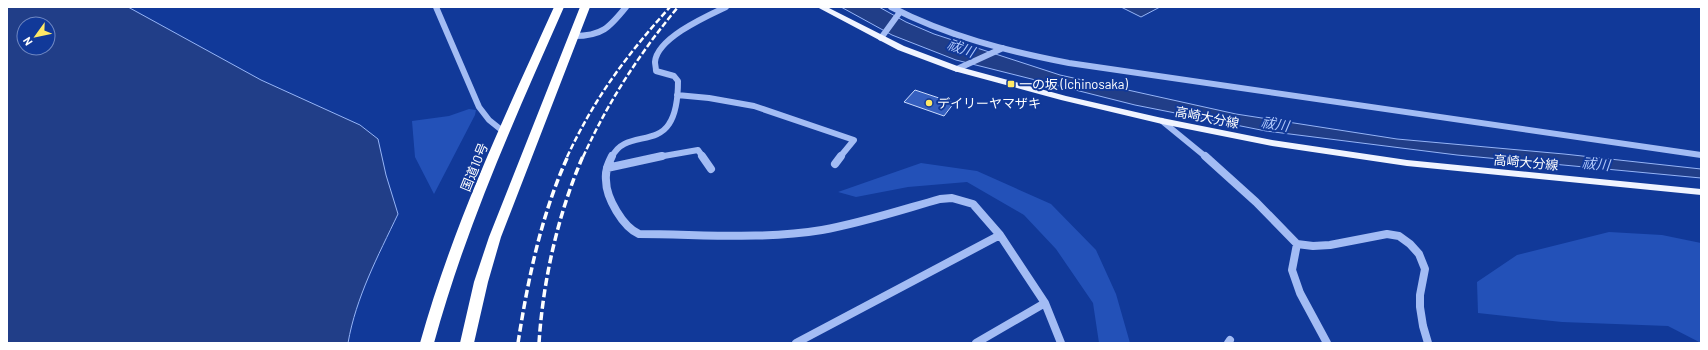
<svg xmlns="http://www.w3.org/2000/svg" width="1708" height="350" font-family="Barlow,'Noto Sans JP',sans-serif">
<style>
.green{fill:#2351b8}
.water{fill:#213e88;stroke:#95b4f7;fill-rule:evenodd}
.building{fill:#355fbf;stroke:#cbdbfe}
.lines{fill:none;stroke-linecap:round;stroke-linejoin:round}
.minor-far1{stroke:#a3bcf4;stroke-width:6}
.minor{stroke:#a3bcf4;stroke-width:8}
.major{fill:#f0f4ff;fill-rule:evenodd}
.highway{fill:#fff;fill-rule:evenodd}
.rail-far1{stroke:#fff;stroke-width:2.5;stroke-dasharray:6 2.5;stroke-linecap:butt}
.rail{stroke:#fff;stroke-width:3.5;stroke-dasharray:8 3.5;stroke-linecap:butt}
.poi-dot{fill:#ffe966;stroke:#113999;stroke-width:1.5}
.labels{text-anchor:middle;stroke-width:4;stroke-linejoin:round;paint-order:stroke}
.poi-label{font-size:13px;fill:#fff;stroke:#113999;text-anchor:start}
.street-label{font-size:13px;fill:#fff;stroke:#113999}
.water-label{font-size:14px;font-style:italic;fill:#afc7fb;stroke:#113999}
</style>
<rect width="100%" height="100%" fill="#113999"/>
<!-- green -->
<path class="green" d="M469 109 476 110 475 115 434 194 415 157 412 121 449 116Z
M921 163 977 171 1051 204 1096 250 1116 294 1130 343H1099L1093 303 1056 249 1024 215 967 182 908 187 856 197 838 192Z
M1609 232 1662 235 1701 243V343L1668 326 1562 322 1478 313 1477 282 1517 255Z"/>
<!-- water -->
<path class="water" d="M7 7H128L261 80 360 125 378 139 386 175 398 214C378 256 356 297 348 343H7ZM24 24H48V48H24Z
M841 7H879L906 22 934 34 1060 75 1236 114 1397 139 1564 154 1701 169V178L1457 155 1266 131 1135 105 956 60 892 35Z
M1121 7H1160L1141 17Z"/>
<!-- building -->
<path class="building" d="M915 90 954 103 944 116 904 102Z"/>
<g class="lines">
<!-- minor-far1 -->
<path class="minor-far1" d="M436 7 479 107 489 120 504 132
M891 7C947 36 1007 51 1069 63L1701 155
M574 36C602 36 609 28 626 7
M881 38 900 12
M957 69 1003 48
M677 95 709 98 754 106 854 140 840 157
M1162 121 1206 157
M612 157C623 132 656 145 669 124 677 112 678 95 678 81L674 76 656 71C656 68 655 64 655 62 657 38 707 16 726 7
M658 157 698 150 703 157"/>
<!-- minor -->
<path class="minor" d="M612 156C608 164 605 171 606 180 606 198 623 227 639 234 699 234 762 240 822 230 862 223 901 210 940 199L952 198 973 204 1000 235 1045 303 1061 343
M702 156 711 169
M1205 156 1256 202 1297 244 1313 246 1330 245 1387 234 1399 236 1410 244 1419 254 1425 269 1420 295V307L1423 326 1428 343
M835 164 841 156
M607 168 662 156
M1297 244 1292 270 1300 293 1327 343
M796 343 1000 235
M976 343 1045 303
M1228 343 1230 340"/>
<!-- major -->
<path class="major" d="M817 7H827L904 46 960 67 1066 96 1162 118 1272 140 1407 160 1701 189V195L1407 166 1272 146 1162 124 1061 100 954 71 898 50Z"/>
<!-- highway -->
<path class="highway" d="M554 7H564C515 118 466 226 434 343H420C453 225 504 118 554 7Z
M580 7H590L501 237 488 282 474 343H460L474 282 489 237Z"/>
<!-- rail-far1 -->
<path class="rail-far1" d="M567 157C595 97 626 56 670 7
M583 157C608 102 639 54 678 7"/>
<!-- rail -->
<path class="rail" d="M518 343C528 279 541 215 568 156
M539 343C543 280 558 214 583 156"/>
</g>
<!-- markers -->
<g class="poi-dot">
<rect x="1007" y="80" width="8" height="8" rx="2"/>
<circle cx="929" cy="103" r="4"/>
</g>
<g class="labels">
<!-- poi labels -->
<g class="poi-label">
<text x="1019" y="89">一の坂 (Ichinosaka)</text>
<text x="937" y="108">デイリーヤマザキ</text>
</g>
<!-- street labels -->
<g class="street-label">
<text transform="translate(1207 117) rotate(11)" y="5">高崎大分線</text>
<text transform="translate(1526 162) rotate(5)" y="5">高崎大分線</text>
<text transform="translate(474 167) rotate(-68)" y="5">国道10号</text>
</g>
<!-- water labels -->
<g class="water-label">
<text transform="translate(961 48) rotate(19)" y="5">祓川</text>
<text transform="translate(1275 124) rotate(9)" y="5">祓川</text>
<text transform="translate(1596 164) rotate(5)" y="5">祓川</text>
</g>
</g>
<!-- border -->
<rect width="1708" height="350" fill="none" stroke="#ffffff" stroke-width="16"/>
<!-- north arrow -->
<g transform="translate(36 36) rotate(237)"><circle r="19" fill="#113999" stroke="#7088c2"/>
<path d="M0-3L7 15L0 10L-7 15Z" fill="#ffe966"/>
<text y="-6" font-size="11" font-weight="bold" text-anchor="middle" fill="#ffffff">N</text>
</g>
</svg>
